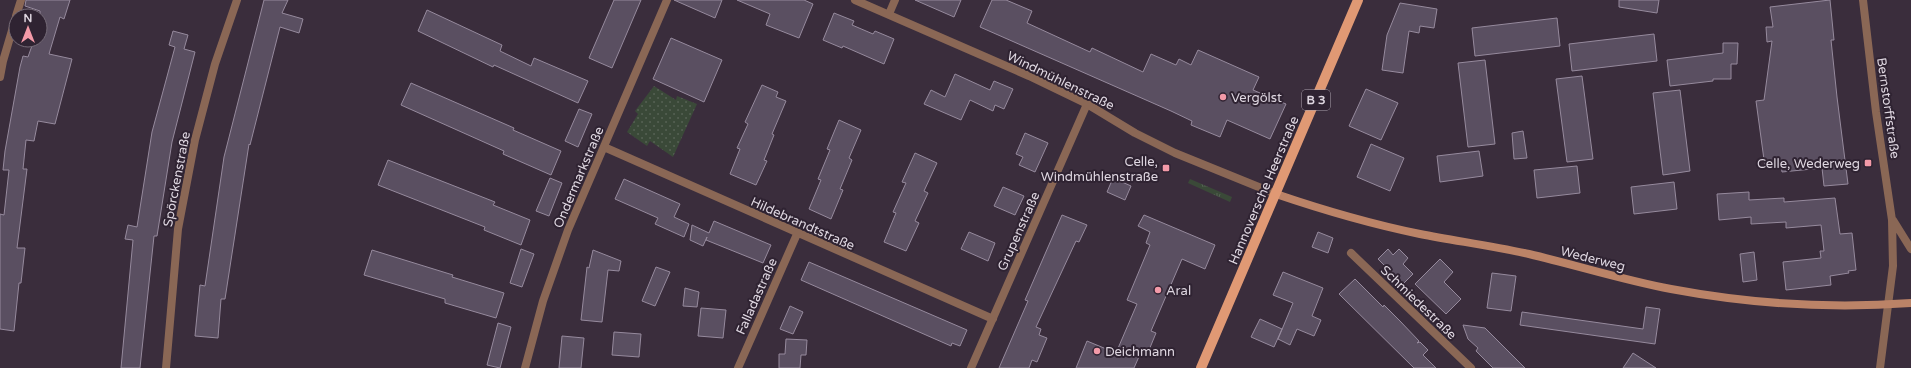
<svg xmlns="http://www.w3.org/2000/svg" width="1911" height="368" font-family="'Varela Round',sans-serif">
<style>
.grass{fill:url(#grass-tufts)}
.park{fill:url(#park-dots)}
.building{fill:#5a4f61;stroke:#968a9d}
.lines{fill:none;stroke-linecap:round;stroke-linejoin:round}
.minor{stroke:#8a6755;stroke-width:8}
.tertiary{stroke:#8a6755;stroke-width:8}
.secondary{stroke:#bb8367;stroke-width:8}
.primary{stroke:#e09974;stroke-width:10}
.poi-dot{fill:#f39aa8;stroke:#2f2332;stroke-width:1.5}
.labels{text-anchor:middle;stroke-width:4;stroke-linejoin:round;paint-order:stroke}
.shield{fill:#2f2332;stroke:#aaa1ac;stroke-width:1}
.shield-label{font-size:12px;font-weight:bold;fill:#dfd7e1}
.street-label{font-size:13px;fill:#dfd7e1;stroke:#2f2332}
.poi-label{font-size:13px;fill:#dfd7e1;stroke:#2f2332;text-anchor:start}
</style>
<defs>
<pattern id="grass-tufts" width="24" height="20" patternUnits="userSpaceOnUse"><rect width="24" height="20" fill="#3a4938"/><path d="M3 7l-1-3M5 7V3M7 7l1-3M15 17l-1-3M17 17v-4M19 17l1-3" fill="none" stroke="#566254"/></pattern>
<pattern id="park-dots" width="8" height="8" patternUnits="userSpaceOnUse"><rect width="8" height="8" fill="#3a4938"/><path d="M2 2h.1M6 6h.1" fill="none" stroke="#566254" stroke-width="1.8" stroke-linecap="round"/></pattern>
</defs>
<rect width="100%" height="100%" fill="#3a2d3c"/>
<!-- grass -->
<path class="grass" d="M1190 179 1232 197 1230 202 1188 183Z"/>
<!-- park -->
<path class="park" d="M654 86 676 100 677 96 697 104 673 157 650 141 647 146 627 132 638 114 635 111Z"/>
<!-- building -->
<path class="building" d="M26 0H70L64 19 60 17 49 54 72 59 55 124 38 121 34 141 26 140 23 169H27L17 248H25L21 283H19L14 331 0 329V214L4 215 9 170H3L5 151 20 67 23 56 28 57 34 40H40V11L25 6Z
M264 0H288L282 13 303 19 299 33 280 27 250 145 249 144 225 299H221L218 338 195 336 200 285 205 286 224 157Z
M614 0H641L612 68 589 58Z
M674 0H722L715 18Z
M737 0H804L813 4 799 38 766 25 770 14Z
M915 0H961L954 17Z
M992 0H1006L1032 11 1027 23 1090 52 1092 48 1143 72 1151 54 1176 65 1179 59 1191 65 1198 50 1259 77 1253 90 1286 104 1270 139 1227 120 1220 137 1191 125 1192 121 1171 111 980 27Z
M1619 0H1659L1657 13 1619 7Z
M1830 0 1834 40H1831L1837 97 1848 184 1824 186 1822 168 1782 172 1781 165 1765 167 1756 101 1764 100 1772 41 1767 42 1766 27H1773L1770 7Z
M1400 3 1437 9 1434 28 1420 26 1419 33 1409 31 1403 73 1382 70 1387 35Z
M427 10 502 45 500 51 531 66 534 58 588 81 578 103 494 65 493 67 418 31Z
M834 13 854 21 852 25 873 34 875 31 894 39 884 64 843 46 842 48 823 40Z
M1557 18 1560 46 1475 56 1472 28Z
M173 31 188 35 184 49 195 52 172 142 157 236H154L140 368H121L133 240 125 239 128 225 137 227 152 132 175 47 169 45Z
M1654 34 1657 61 1572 71 1569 44Z
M671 38 722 60 704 102 653 79Z
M1723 43H1738L1737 64H1731V79H1713V81L1670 86 1667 60 1723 53Z
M1485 60 1495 144 1468 147 1458 63Z
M955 74 990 90 994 81 1013 89 1004 109 995 105 993 111 970 100 961 120 924 104 931 90 945 97Z
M1582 76 1593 159 1567 162 1556 79Z
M411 83 514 128 513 130 561 151 551 175 503 154 504 151 401 105Z
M762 85 778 92 776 97 786 101 772 134 774 135 764 160 767 161 756 185 730 174 740 149 737 148 748 124 745 122Z
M1366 89 1398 103 1381 140 1349 126Z
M1680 90 1690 171 1663 175 1653 93Z
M579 109 592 114 578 147 565 141Z
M839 120 861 130 849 158 852 160 840 189 843 190 831 219 809 209 821 180 818 179 830 150 827 149Z
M1523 131 1527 158 1514 159 1512 133Z
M1025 133 1048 143 1035 172 1019 165 1023 157 1016 154Z
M1371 144 1404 158 1390 191 1357 177Z
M1479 151 1483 176 1440 182 1437 156Z
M915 153 937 163 924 191 928 193 915 221 919 223 906 251 884 242 896 213 893 212 906 183 902 182Z
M388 160 495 202 493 205 530 220 521 245 484 230 485 227 378 185Z
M1577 166 1580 193 1537 198 1534 170Z
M550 178 562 183 549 216 536 211Z
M1113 178 1131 186 1125 200 1107 192Z
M624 179 680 204 674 217 689 224 684 237 655 224 658 218 615 199Z
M1674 182 1677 209 1634 214 1631 187Z
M1003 187 1024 196 1015 215 994 206Z
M1749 192V200L1784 198V202L1835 198 1840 234 1852 233 1856 270 1848 271 1849 273 1830 276 1831 285 1786 290 1783 262 1821 258 1820 251H1824L1821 225 1786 228V222L1751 224V217L1719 220 1717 194Z
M1062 215 1087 225 1079 242 1076 241 1036 327 1041 329 1039 335 1047 338 1037 362 1032 360 1029 368H999L1028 301 1025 300Z
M1144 215 1215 245 1205 269 1182 259 1151 331 1156 333 1147 355 1141 352 1134 368H1076L1087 341 1116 353 1137 304 1127 300 1150 245 1146 243 1150 232 1138 226Z
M714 221 771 245 763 263 706 240 707 237 703 246 690 240 692 225 709 233Z
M969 232 995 243 988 261 961 249Z
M1318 232 1333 238 1328 253 1312 247Z
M521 249 534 254 522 287 510 283Z
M1388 249 1393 255 1399 249 1408 258 1403 264 1413 274 1403 284 1378 259Z
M372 250 453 275 452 277 504 293 496 318 445 303V299L364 275Z
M593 250 621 261 619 271 608 270 602 322 581 320 587 267 589 268Z
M1754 252 1757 280 1743 282 1740 254Z
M1440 259 1453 272 1444 282 1461 299 1446 314 1415 284Z
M809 262 967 330 960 346 952 343 951 346 801 280Z
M656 267 670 272 655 306 642 301Z
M1283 272 1323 288 1312 316 1321 320 1314 336 1297 329 1290 345 1278 339 1293 303 1273 295Z
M1492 273 1516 276 1511 311 1487 308Z
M1355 279 1383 307 1384 305 1400 321 1419 341 1417 343 1420 342 1428 350 1423 355 1436 368H1414L1339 294Z
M685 288 699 292 697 307 683 306Z
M790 306 803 312 793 334 780 329Z
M1646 307 1660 309 1655 344 1520 325 1522 312 1643 329Z
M701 308 726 310 723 338 698 336Z
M1260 319 1282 329 1274 347 1251 337Z
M498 323 511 327 500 368 487 365Z
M1463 325 1485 328 1525 368H1493L1476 351 1478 348 1468 339Z
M614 332 641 334 639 357 612 355Z
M562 336 584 338 581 368H559Z
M786 339 807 340 806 355H801L800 368H779V354H785Z
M1633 353 1656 368H1623Z"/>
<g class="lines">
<!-- minor -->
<path class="minor" d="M1863 0 1876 112 1892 220 1893 266 1880 368
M889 14 895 0
M16 16 21 0
M0 77 3 61 16 17
M604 147 993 319
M1893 220 1911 249
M1351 253 1471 368
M166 368 178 229 195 140 215 64 237 0
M525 368 543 301 568 230 667 0
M738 368 797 234
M971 368 1087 104"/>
<!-- tertiary -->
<path class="tertiary" d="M855 0 1029 76 1087 104 1135 133 1175 153 1276 194"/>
<!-- secondary -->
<path class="secondary" d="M1276 194C1323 210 1371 224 1420 234 1456 241 1493 246 1529 254 1576 265 1623 280 1671 289 1751 304 1830 309 1911 303"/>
<!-- primary -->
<path class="primary" d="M1201 368 1358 0"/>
</g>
<!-- markers -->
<g class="poi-dot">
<circle cx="1223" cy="97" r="4"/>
<rect x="1864" y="159" width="8" height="8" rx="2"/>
<rect x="1162" y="164" width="8" height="8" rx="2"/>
<circle cx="1158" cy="290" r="4"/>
<circle cx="1097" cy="351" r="4"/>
</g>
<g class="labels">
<!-- shield labels -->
<rect class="shield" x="1302" y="90" width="28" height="20" rx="3"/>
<g class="shield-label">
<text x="1316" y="104">B 3</text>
</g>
<!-- street labels -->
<g class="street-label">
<text transform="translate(1061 80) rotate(26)" y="5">Windmühlenstraße</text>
<text transform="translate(1889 108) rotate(82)" y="5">Bernstorffstraße</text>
<text transform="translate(578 177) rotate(-67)" y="5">Ondermarkstraße</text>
<text transform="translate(176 179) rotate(-79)" y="5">Spörckenstraße</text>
<text transform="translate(1263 190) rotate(-67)" y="5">Hannoversche Heerstraße</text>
<text transform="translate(803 223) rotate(24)" y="5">Hildebrandtstraße</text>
<text transform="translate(1018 231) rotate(-66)" y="5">Grupenstraße</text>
<text transform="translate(1593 258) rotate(14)" y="5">Wederweg</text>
<text transform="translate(756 296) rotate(-66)" y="5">Falladastraße</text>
<text transform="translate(1419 302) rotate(44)" y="5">Schmiedestraße</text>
</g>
<!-- poi labels -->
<g class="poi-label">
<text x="1231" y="102">Vergölst</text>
<text x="1158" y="166" text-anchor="end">Celle,<tspan x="1158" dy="15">Windmühlenstraße</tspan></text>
<text x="1860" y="168" text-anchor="end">Celle, Wederweg</text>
<text x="1166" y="295">Aral</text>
<text x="1105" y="356">Deichmann</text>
</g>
</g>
<!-- north arrow -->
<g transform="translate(28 28)"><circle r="19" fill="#2f2332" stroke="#756b78"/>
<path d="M0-3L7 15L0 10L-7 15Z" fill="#f39aa8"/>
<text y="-6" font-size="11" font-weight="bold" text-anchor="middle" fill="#dfd7e1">N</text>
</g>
</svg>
